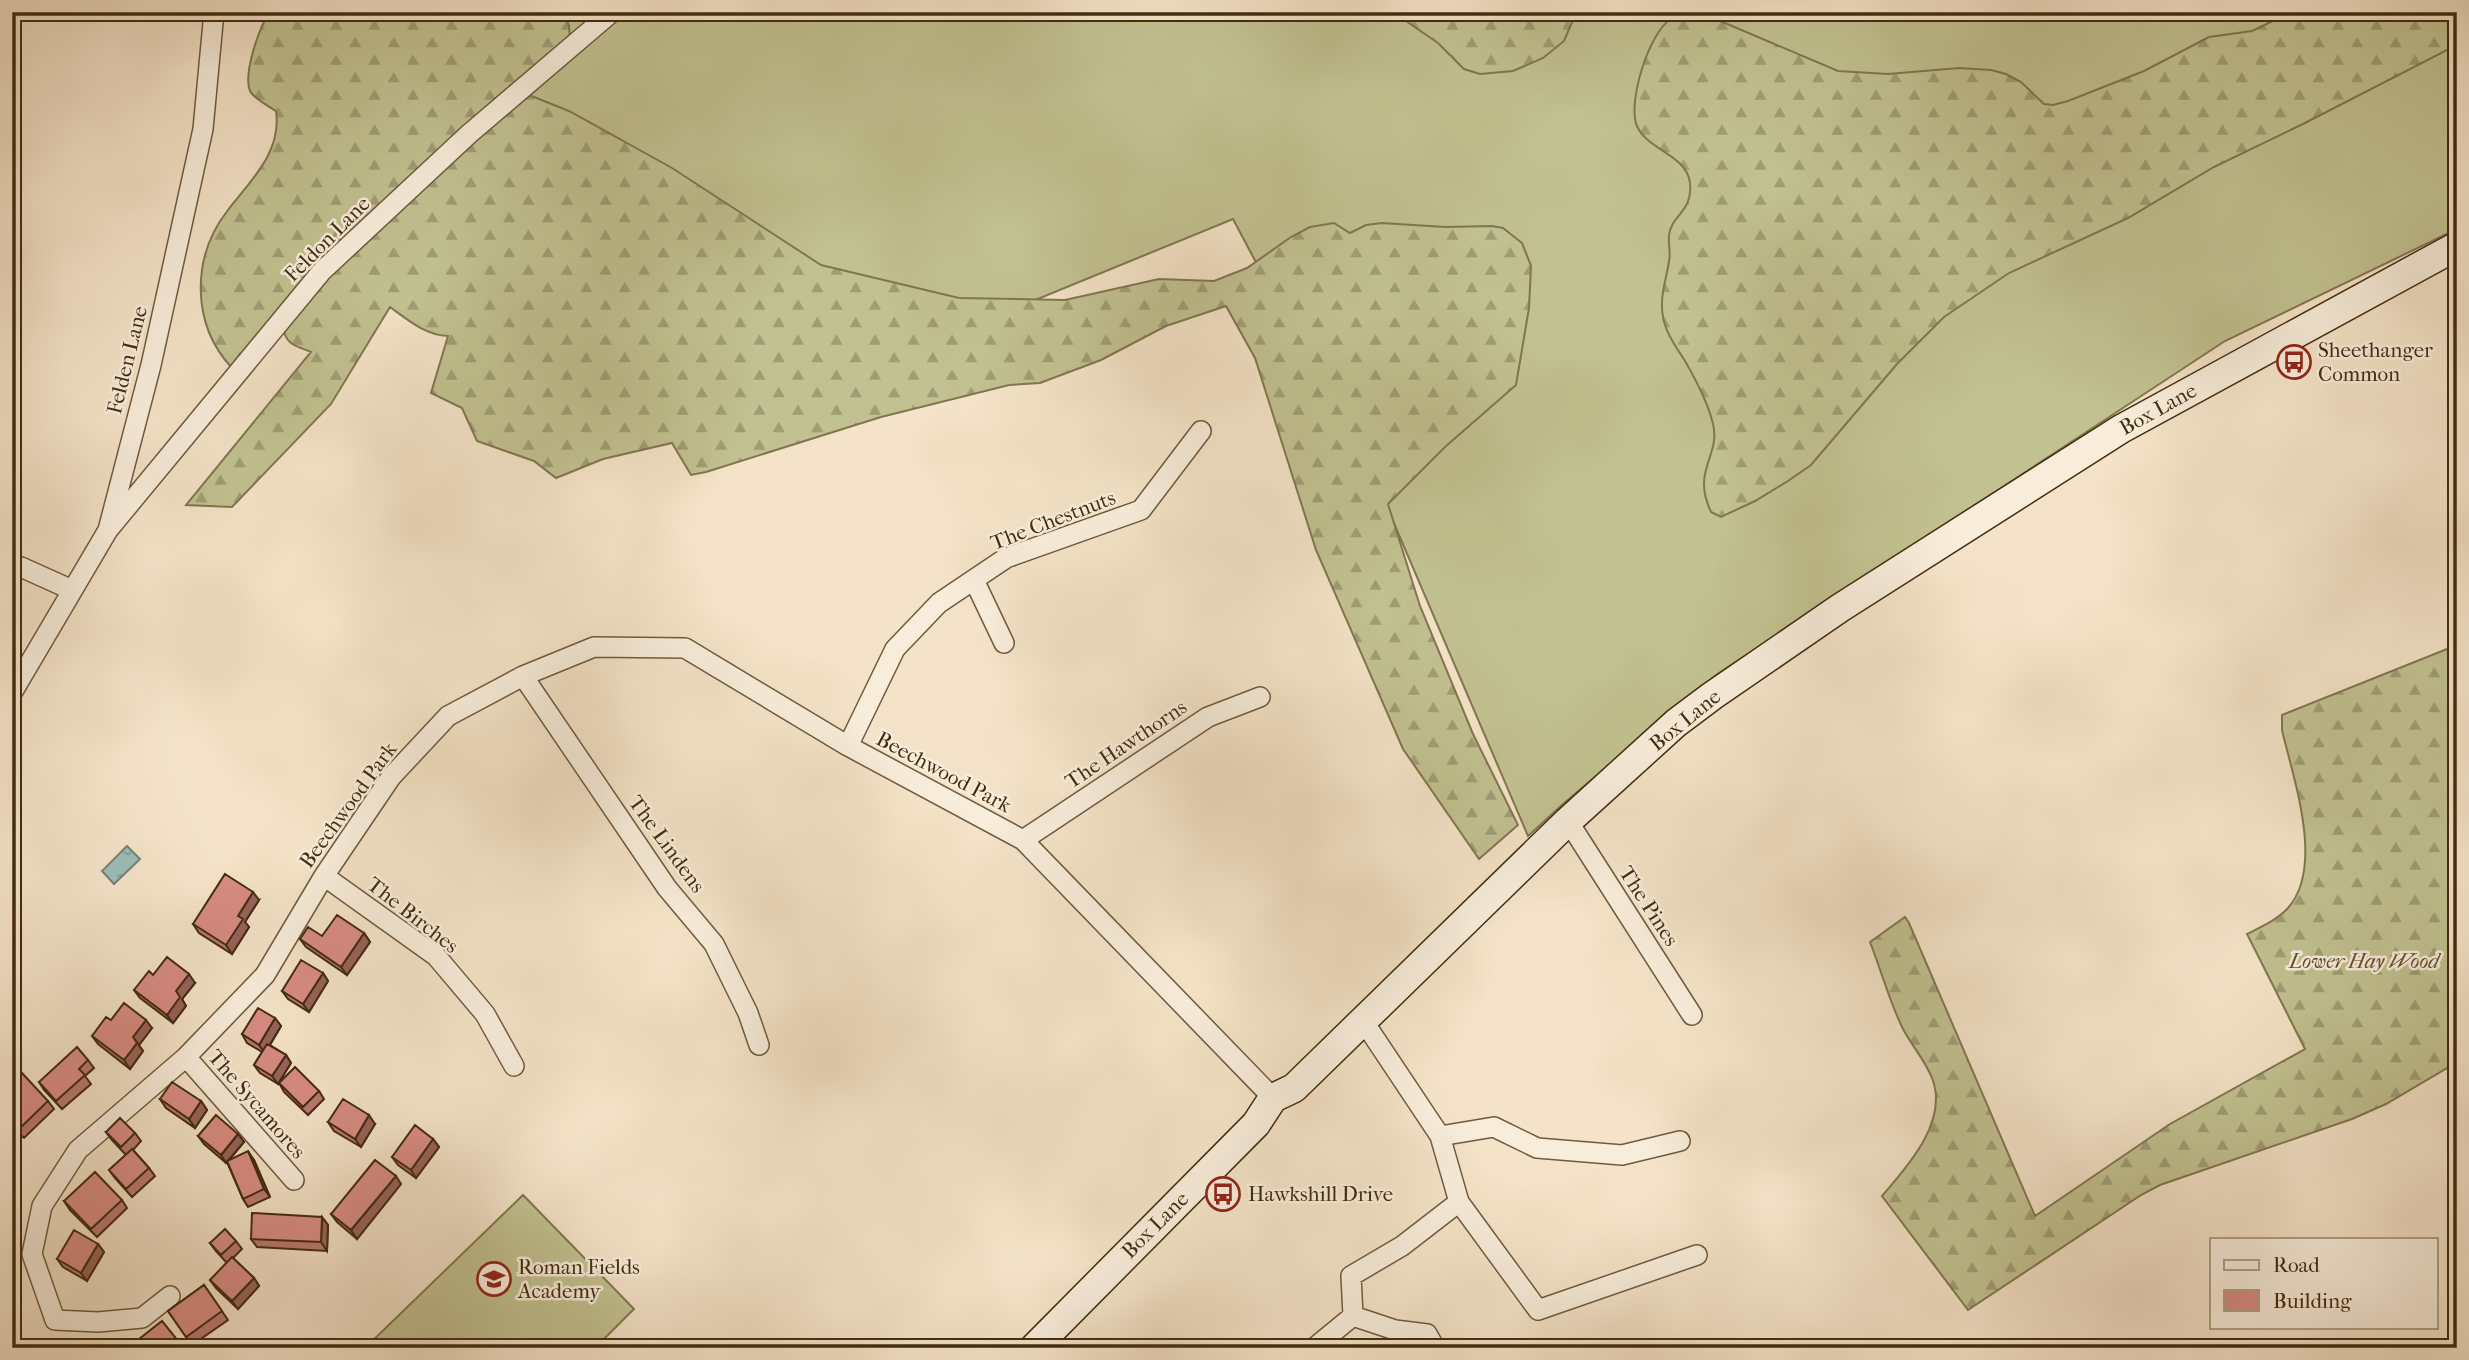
<svg xmlns="http://www.w3.org/2000/svg" width="2469" height="1360" font-family="'IM FELL French Canon',serif">
<style>
.grass{fill:#c2c191;stroke:#827650;stroke-width:2}
.forest{fill:url(#forest-firs);stroke:#827650;stroke-width:2}
.water{fill:url(#water-ripples);stroke:#788376;stroke-width:2}
.lines{fill:none;stroke-linecap:round;stroke-linejoin:round}
.street-casing{stroke:#6f5a3d;stroke-width:22}
.secondary-casing{stroke:#432c0f;stroke-width:31}
.street{stroke:#f8eddb;stroke-width:19}
.secondary{stroke:#f8eddb;stroke-width:28}
.wall{fill:#ba7872;stroke:#432c0f;stroke-width:2}
.shaded-wall{fill:#97625c;stroke:#432c0f;stroke-width:2}
.building{fill:#d88c84;stroke:#432c0f;stroke-width:2}
.labels{text-anchor:middle;stroke-width:5;stroke-linejoin:round;paint-order:stroke}
.street-label{font-size:21px;fill:#432c0f;stroke:#f8eddb}
.poi-label{font-size:21px;fill:#432c0f;stroke:#f8eddb;text-anchor:start}
.park-label{font-size:21px;font-style:italic;fill:#635130;stroke:#f8eddb}
</style>
<defs>
<pattern id="forest-firs" width="22" height="20" patternUnits="userSpaceOnUse" patternTransform="scale(1.75)"><rect width="22" height="20" fill="#c2c191"/><path d="M5 1l3.5 6h-7zM16 11l3.5 6h-7z" fill="#9f9d75"/></pattern>
<pattern id="water-ripples" width="26" height="14" patternUnits="userSpaceOnUse" patternTransform="scale(1.75)"><rect width="26" height="14" fill="#9cbdba"/><path d="M2 4q2-2 4 0t4 0M15 11q2-2 4 0t4 0" fill="none" stroke="#819a96"/></pattern>
</defs>
<rect width="100%" height="100%" fill="#f4e3c8"/>
<filter id="stains"><feTurbulence type="fractalNoise" baseFrequency=".00286" numOctaves="4"/><feColorMatrix values="0 0 0 0 .2 0 0 0 0 .09 0 0 0 0 .02 0 0 0 .5 -.17"/></filter>
<radialGradient id="worn" r=".72"><stop offset=".6" stop-color="#630" stop-opacity="0"/><stop offset="1" stop-color="#630" stop-opacity=".3"/></radialGradient>
<!-- grass -->
<path class="grass" d="M473 12H2457V229L2225 341 1716 675 1563 804 1528 836 1393 521 1233 219 713 432Z
M523 1195 634 1309 595 1348H365Z"/>
<!-- forest -->
<path class="forest" d="M270 12H563L569 26 570 40 232 368C191 324 191 257 228 210 251 180 282 152 276 111 269 106 254 99 250 91 243 74 259 27 270 12Z
M1393 12H1576V13L1564 41 1543 58 1513 71 1480 74 1464 69 1438 43Z
M2292 12H2457V45L2303 124 2214 167 2128 218 2009 273 1944 317 1897 364 1811 465 1788 481 1755 501 1721 517 1711 512C1691 470 1721 456 1713 424 1708 402 1696 380 1685 361 1673 342 1661 327 1662 303 1662 289 1667 276 1669 261 1671 253 1668 244 1669 235 1672 214 1693 212 1690 183 1687 155 1647 150 1637 126 1627 103 1649 32 1671 19 1686 11 1702 16 1718 20L1838 71 1888 74 1959 68 1991 70 2006 74 2021 82 2044 104 2053 105 2068 101 2144 71 2209 37 2252 31Z
M524 93 569 111 672 168 821 265 959 298 1065 300 1159 279 1214 281 1247 268 1291 237 1310 227 1334 223 1350 233 1366 225 1382 223 1445 227 1492 226 1503 228 1522 243 1531 266 1529 308 1516 385 1445 447 1388 504 1420 606 1473 734 1518 825 1479 859 1403 749 1316 550 1255 358 1226 306 1166 326 1101 360 1040 383 1009 385 881 417 706 472 691 475 672 443 603 459 556 478 534 461 477 441 462 408 431 393 448 336C425 335 408 320 390 307L331 404 232 507 186 505 311 352C296 346 285 345 283 326L320 280Z
M2457 645V1088L2449 1067 2386 1104 2352 1119 2160 1185 2141 1195 1968 1310 1882 1196C1908 1166 1949 1121 1932 1078 1925 1060 1911 1045 1902 1027 1889 1000 1881 970 1870 942L1905 917 1909 923 2035 1216 2170 1124 2305 1049 2247 934C2261 927 2277 920 2288 908 2325 866 2293 778 2282 730V715Z"/>
<!-- water -->
<path class="water" d="M127 846 140 859 114 884 102 871Z"/>
<g class="lines">
<!-- street casing -->
<g class="street-casing">
<path id="street" d="M108 530 322 271 469 134 612 12
M12 569 21 567 72 590
M974 580 1004 643
M523 676 667 888 714 944 748 1013 759 1045
M12 693 108 530 151 365 203 129 214 12
M848 746 895 649 939 603 1006 558 1141 510 1201 431
M1568 821 1692 1015
M1023 840 1208 717 1260 697
M324 876 436 956 485 1014 514 1066
M1364 1022 1440 1136 1459 1202 1538 1310 1697 1255
M186 1057 294 1180
M1440 1136 1494 1127 1537 1148 1622 1155 1680 1141
M170 1296 142 1318 98 1322 55 1320 32 1254 42 1206 78 1150 186 1057 265 975 324 876 391 777 448 716 523 676 594 647 685 648 848 746 1023 840 1273 1098
M1353 1316 1351 1276 1402 1246 1459 1202
M1353 1316 1395 1330 1427 1334 1435 1348
M1314 1348 1353 1316"/>
</g>
<!-- secondary casing -->
<g class="secondary-casing">
<path id="secondary" d="M1034 1348 1256 1124 1273 1098 1294 1088 1568 821 1676 723 1712 696 1840 608 2121 429 2457 246"/>
</g>
<!-- street -->
<use href="#street" class="street"/>
<!-- secondary -->
<use href="#secondary" class="secondary"/>
</g>
<!-- wall -->
<path class="wall" d="M259 900 245 922 249 927 232 954 199 933 193 924Z
M364 933 370 942 347 975 306 947 300 939 322 936Z
M323 973 328 981 309 1012 288 999 282 991Z
M153 975 195 983 182 999 186 1006 173 1023 140 998 134 990Z
M275 1018 281 1026 270 1045 286 1055 291 1063 278 1084 260 1073 254 1065 262 1052 247 1043 242 1034Z
M111 1020 152 1028 139 1045 143 1051 130 1069 98 1044 92 1036Z
M88 1060 94 1068 85 1076 91 1084 62 1109 44 1090 39 1082Z
M12 1082 48 1101 54 1109 24 1138 12 1127Z
M279 1083 319 1091 324 1099 308 1115 284 1092Z
M160 1099 201 1101 207 1110 195 1128 166 1108Z
M328 1122 375 1124 361 1147 334 1131Z
M106 1132 135 1133 141 1141 133 1150 149 1168 155 1176 132 1197 115 1178 109 1170 126 1155 112 1140Z
M238 1134 244 1142 230 1159 254 1160 270 1197 248 1207 243 1199 227 1162 226 1163 204 1144 198 1136Z
M433 1139 439 1147 416 1178 398 1165 392 1157Z
M12 1161 20 1171 12 1178Z
M401 1184 357 1239 337 1222 331 1214Z
M122 1200 127 1208 97 1237 70 1210 64 1201Z
M322 1217 328 1225 327 1251 257 1247 251 1239Z
M236 1241 242 1249 233 1258 254 1278 259 1286 238 1309 216 1288 210 1280 227 1263 216 1251 210 1243Z
M98 1244 104 1252 87 1281 63 1267 57 1259Z
M204 1285 228 1320 192 1345 168 1311Z
M179 1342 183 1348H137Z"/>
<!-- shaded-wall -->
<path class="shaded-wall" d="M253 892 259 900 245 922 249 927 232 954 226 945 238 916Z
M364 933 370 942 347 975 341 967Z
M323 973 328 981 309 1012 303 1004Z
M189 974 195 983 182 999 186 1006 173 1023 167 1015 176 991Z
M275 1018 281 1026 265 1053 259 1045Z
M146 1020 152 1028 139 1045 133 1037Z
M137 1043 143 1051 130 1069 124 1060Z
M286 1055 291 1063 278 1084 272 1076Z
M201 1101 207 1110 195 1128 189 1119Z
M369 1115 375 1124 361 1147 355 1139Z
M238 1134 244 1142 226 1163 221 1155Z
M433 1139 439 1147 416 1178 411 1170Z
M248 1151 254 1160 270 1197 264 1189Z
M396 1176 401 1184 357 1239 351 1230Z
M322 1217 328 1225 327 1251 321 1242Z
M98 1244 104 1252 87 1281 81 1273Z
M254 1278 259 1286 238 1309 232 1301Z
M12 1308 17 1315 12 1321Z"/>
<!-- building -->
<path class="building" d="M225 874 253 892 238 916 243 919 226 945 193 924Z
M337 915 364 933 341 967 300 939 308 927 322 936Z
M167 957 189 974 176 991 180 997 167 1015 134 990 149 971 153 975Z
M301 960 323 973 303 1004 282 991Z
M124 1003 146 1020 133 1037 137 1043 124 1060 92 1036 106 1017 111 1020Z
M258 1008 275 1018 259 1045 242 1034Z
M267 1044 286 1055 272 1076 254 1065Z
M77 1047 88 1060 79 1069 85 1075 56 1101 39 1082Z
M295 1067 319 1091 303 1107 279 1083Z
M22 1073 48 1101 18 1130 12 1124V1082Z
M172 1082 201 1101 189 1119 160 1099Z
M343 1099 369 1115 355 1139 328 1122Z
M216 1115 238 1134 221 1155 198 1136Z
M120 1118 135 1133 121 1147 106 1132Z
M415 1125 433 1139 411 1170 392 1157Z
M132 1149 149 1168 126 1189 109 1170Z
M248 1151 264 1189 243 1199 227 1161Z
M375 1160 396 1176 351 1230 331 1214Z
M95 1172 122 1200 91 1229 64 1201Z
M252 1213 322 1217 321 1242 251 1239Z
M225 1229 236 1241 221 1255 210 1243Z
M74 1230 98 1244 81 1273 57 1259Z
M232 1257 254 1278 232 1301 210 1280Z
M204 1285 222 1311 186 1337 168 1311Z
M162 1321 179 1342 171 1348H137L134 1343Z
M12 1341 19 1348H12Z
M753 1343 759 1348H749Z"/>
<!-- icons -->
<defs>
<g id="bus-ring" transform="scale(1.75)"><circle r="9.5" fill="#f8eddb" stroke="#8f2418" stroke-width="1.5"/><path d="M-5-6H5V4H4V6H2V4H-2V6H-4V4H-5ZM-3.5-4V0h7V-4ZM-3.5 1.2v1.5H-2V1.2ZM2 1.2v1.5H3.5V1.2Z" fill="#8f2418"/></g>
<g id="school-ring" transform="scale(1.75)"><circle r="9.5" fill="#f8eddb" stroke="#8f2418" stroke-width="1.5"/><path d="M0-5L7-2L0 1L-7-2ZM-4 1L0 2.5L4 1V4Q0 6-4 4Z" fill="#8f2418"/></g>
</defs>
<g fill-rule="evenodd">
<use href="#bus-ring" x="2294" y="362"/>
<use href="#bus-ring" x="1223" y="1194"/>
<use href="#school-ring" x="494" y="1279"/>
</g>
<g class="labels">
<!-- street labels -->
<g class="street-label">
<text transform="translate(327 239) rotate(-45)" y="7">Feldon Lane</text>
<text transform="translate(127 360) rotate(-76)" y="7">Felden Lane</text>
<text transform="translate(2158 409) rotate(-29)" y="7">Box Lane</text>
<text transform="translate(1053 520) rotate(-21)" y="7">The Chestnuts</text>
<text transform="translate(1685 720) rotate(-39)" y="7">Box Lane</text>
<text transform="translate(1126 744) rotate(-34)" y="7">The Hawthorns</text>
<text transform="translate(944 772) rotate(28)" y="7">Beechwood Park</text>
<text transform="translate(348 805) rotate(-54)" y="7">Beechwood Park</text>
<text transform="translate(667 844) rotate(54)" y="7">The Lindens</text>
<text transform="translate(1649 906) rotate(57)" y="7">The Pines</text>
<text transform="translate(413 915) rotate(38)" y="7">The Birches</text>
<text transform="translate(257 1104) rotate(49)" y="7">The Sycamores</text>
<text transform="translate(1155 1225) rotate(-45)" y="7">Box Lane</text>
</g>
<!-- poi labels -->
<g class="poi-label">
<text x="2318" y="357">Sheethanger<tspan x="2318" dy="24">Common</tspan></text>
<text x="1248" y="1201">Hawkshill Drive</text>
<text x="518" y="1274">Roman Fields<tspan x="518" dy="24">Academy</tspan></text>
</g>
<!-- park labels -->
<g class="park-label">
<text x="2364" y="968">Lower Hay Wood</text>
</g>
</g>
<!-- margin -->
<rect width="2469" height="1360" fill="none" stroke="#f4e3c8" stroke-width="42"/>
<rect x="14" y="14" width="2441" height="1332" fill="none" stroke="#432c0f" stroke-width="3.5"/>
<rect x="21" y="21" width="2427" height="1318" fill="none" stroke="#432c0f" stroke-width="2"/>
<!-- legend -->
<rect x="2210" y="1238" width="228" height="91" fill="#f8eddb" stroke="#b0a089" stroke-width="2"/>
<rect x="2224" y="1260" width="35" height="10" fill="#f8eddb" stroke="#b0a089" stroke-width="2"/>
<text x="2273" y="1272" font-size="21" fill="#432c0f">Road</text>
<rect x="2224" y="1290" width="35" height="21" fill="#d88c84" stroke="#b0a089" stroke-width="2"/>
<text x="2273" y="1308" font-size="21" fill="#432c0f">Building</text>
<rect width="100%" height="100%" filter="url(#stains)"/>
<rect width="100%" height="100%" fill="url(#worn)"/>
</svg>
